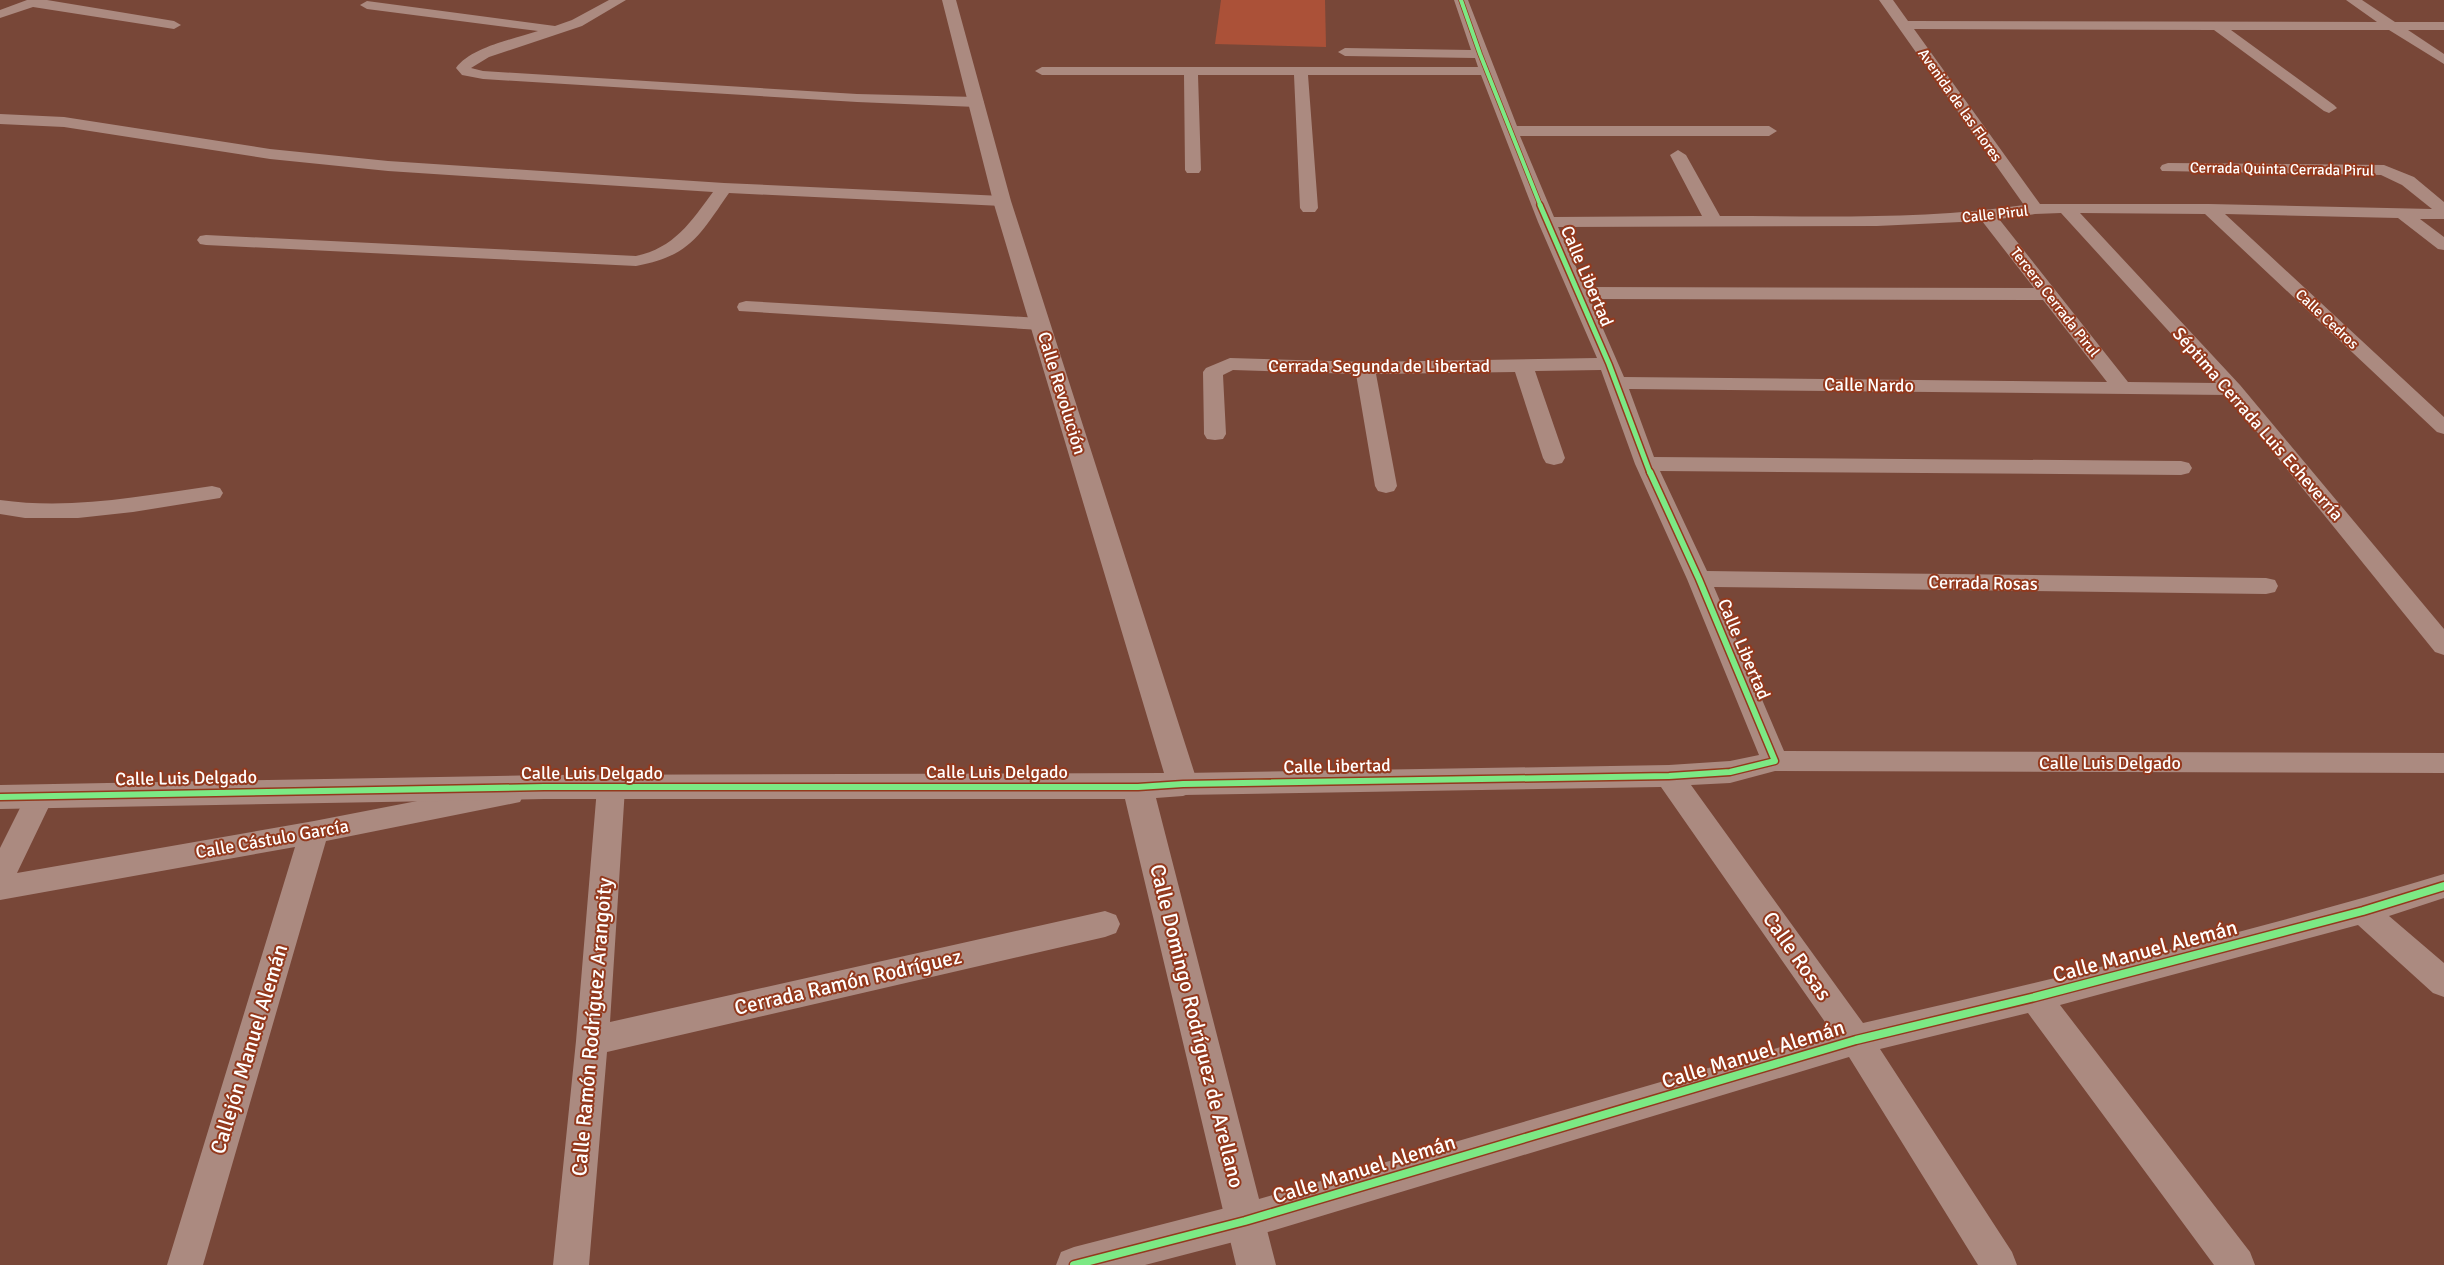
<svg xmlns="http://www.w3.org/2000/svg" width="2444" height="1265" font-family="Signika,sans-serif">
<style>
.green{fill:#ab5138}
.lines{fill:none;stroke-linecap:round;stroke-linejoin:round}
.minor{fill:#ab8a80;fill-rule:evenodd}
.tertiary{fill:#ab8a80;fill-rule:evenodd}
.cycleway-far3-casing{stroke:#93391d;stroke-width:5.5}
.cycleway-far2-casing{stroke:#93391d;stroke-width:8}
.cycleway-far1-casing{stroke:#93391d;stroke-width:9}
.cycleway-casing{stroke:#93391d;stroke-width:11}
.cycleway-far3{stroke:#7ce984;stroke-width:4}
.cycleway-far2{stroke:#7ce984;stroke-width:5}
.cycleway-far1{stroke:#7ce984;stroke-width:6}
.cycleway{stroke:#7ce984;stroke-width:8}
.labels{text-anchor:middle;stroke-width:4;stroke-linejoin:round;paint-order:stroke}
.far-street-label{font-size:15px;fill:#fff;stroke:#93391d}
.street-label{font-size:18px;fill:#fff;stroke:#93391d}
.near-street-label{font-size:21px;fill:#fff;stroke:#93391d}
</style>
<rect width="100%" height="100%" fill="#784738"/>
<!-- green -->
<path class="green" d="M1221 0H1325L1326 47 1215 44Z"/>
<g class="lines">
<!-- minor -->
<path class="minor" d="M27 0H47L174 21 181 25 174 29 33 7 0 18V10Z
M609 0H626L582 26 489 57 471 68 483 71 857 94 976 97 984 102 976 107 857 102 483 79 462 75 456 68C471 47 514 39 538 31L367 9 360 5 367 1 555 26 572 20Z
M1454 0H1468L1517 126H1769L1777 131 1769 136H1520L1554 217 1702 216 1670 155 1678 150 1686 155 1720 216C1821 216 1924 220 2024 205L1879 0H1893L1908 21 2377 22 2346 0H2362L2395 22H2444V30H2408L2444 54V64L2389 30H2231L2334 105 2337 108 2329 113 2324 111 2214 30 1914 29 2040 204H2209L2432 209 2402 185 2381 175 2162 171 2160 168 2162 165 2168 163 2384 165 2414 177 2444 202V219H2420L2444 237V250L2438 249 2398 218 2225 214 2444 417V434L2437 432 2205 214 2080 213 2240 385 2444 629V655L2435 652 2227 395 1629 389 1654 457 2181 461 2189 463 2192 468 2189 473 2181 475 1660 471 1707 571 2266 578 2275 580 2278 586 2275 592 2266 594 1714 587 1784 751 2444 753V773L1775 771 1730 783 1691 785 1863 1023C2058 978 2253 932 2444 874V898L2389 916 2444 963V997L2433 993 2358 925 2060 1005 2250 1252 2255 1265H2214L2028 1013 1880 1049 2012 1252 2017 1265H1978L1849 1057 1245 1239 1145 1265H1056L1061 1252 1074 1247 1245 1203 1832 1032 1661 787 1183 795 1173 792 1169 784 1173 776 1183 773 1669 765 1730 761 1759 755 1687 579 1635 464 1601 370 1535 371 1565 458 1562 463 1554 465 1546 463 1543 458 1515 372 1376 374 1397 486 1394 491 1386 493 1378 491 1375 486 1356 374 1233 370 1223 375 1226 434 1223 439 1215 440 1207 439 1204 434 1203 372 1206 368 1230 358 1365 362 1597 358 1538 222 1481 75H1308L1318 208 1315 212H1303L1300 208 1294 75H1198L1201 170 1199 173H1187L1185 170 1184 75H1042L1035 71 1042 67H1478L1475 58 1345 56 1338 52 1345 48 1471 50ZM2061 213 2216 383 2128 382 1999 219 2035 214ZM1982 221 2034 288 1585 287 1558 227 1877 226ZM1590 299 2043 300 2107 382 1624 377Z
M0 114 64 117 270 149 388 161 724 183 1002 196 1008 197 1010 201 1008 205 1002 206 729 193C699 236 690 256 636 266L206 245 200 244 197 240 200 236 206 235 636 256C674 248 691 222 713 192L388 171 270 159 64 127 0 124Z
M746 301 1040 318 1047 320 1050 324 1047 328 1040 330 739 311 737 307 739 303Z
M212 486 220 488 223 493 220 498 133 512 78 518H25L0 514V500C72 510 141 496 212 486Z
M611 777 621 780 625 788 610 1022 1105 911 1116 915 1120 924 1116 933 1105 937 607 1052 589 1265H553L576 1041 597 788 601 780Z
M510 783 520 786 524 794 520 802 326 841 203 1265H167L295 847 0 900V848L30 788 40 785 50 788 54 796 17 873 314 821Z"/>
<!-- tertiary -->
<path class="tertiary" d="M942 0H956L1011 201 1198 784 1194 792 1183 796 1156 798 1276 1265H1236L1125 799H544L0 809V785L544 775 1164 773 993 201Z"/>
<!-- cycleway-far3 casing -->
<g class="cycleway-far3-casing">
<path id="cycleway-far3" d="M1461 0 1480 54 1541 207"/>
</g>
<!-- cycleway-far2 casing -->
<g class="cycleway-far2-casing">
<path id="cycleway-far2" d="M1540 205 1609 364 1650 473"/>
</g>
<!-- cycleway-far1 casing -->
<g class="cycleway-far1-casing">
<path id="cycleway-far1" d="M0 797 544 787H1138L1183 784 1669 776 1730 772 1775 761 1699 579 1650 472"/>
</g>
<!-- cycleway casing -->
<g class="cycleway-casing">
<path id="cycleway" d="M1074 1265 1245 1221 1856 1040 2035 997 2363 911 2444 886"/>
</g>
<!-- cycleway-far3 -->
<use href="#cycleway-far3" class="cycleway-far3"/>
<!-- cycleway-far2 -->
<use href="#cycleway-far2" class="cycleway-far2"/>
<!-- cycleway-far1 -->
<use href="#cycleway-far1" class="cycleway-far1"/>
<!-- cycleway -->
<use href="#cycleway" class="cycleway"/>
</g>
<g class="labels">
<!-- far-street labels -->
<g class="far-street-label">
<text transform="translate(1960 105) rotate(55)" y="5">Avenida de las Flores</text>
<text transform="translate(2282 169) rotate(1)" y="5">Cerrada Quinta Cerrada Pirul</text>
<text transform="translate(1995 214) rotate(-6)" y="5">Calle Pirul</text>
<text transform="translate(2055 302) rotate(52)" y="5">Tercera Cerrada Pirul</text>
<text transform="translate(2327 319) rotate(43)" y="5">Calle Cedros</text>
</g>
<!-- street labels -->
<g class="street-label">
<text transform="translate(1587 276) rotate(67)" y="6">Calle Libertad</text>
<text x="1379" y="372">Cerrada Segunda de Libertad</text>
<text transform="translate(1869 385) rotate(1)" y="6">Calle Nardo</text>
<text transform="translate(1062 393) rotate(73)" y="6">Calle Revolución</text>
<text transform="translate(2258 424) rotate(49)" y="6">Séptima Cerrada Luis Echeverría</text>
<text transform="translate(1983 583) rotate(1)" y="6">Cerrada Rosas</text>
<text transform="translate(1744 649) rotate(67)" y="6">Calle Libertad</text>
<text x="2110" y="769">Calle Luis Delgado</text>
<text transform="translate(1337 766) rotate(-1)" y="6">Calle Libertad</text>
<text x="997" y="778">Calle Luis Delgado</text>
<text x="592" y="779">Calle Luis Delgado</text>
<text transform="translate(186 778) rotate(-1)" y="6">Calle Luis Delgado</text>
<text transform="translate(272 839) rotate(-10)" y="6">Calle Cástulo García</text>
</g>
<!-- near-street labels -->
<g class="near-street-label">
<text transform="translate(2145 951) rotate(-15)" y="7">Calle Manuel Alemán</text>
<text transform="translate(1797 956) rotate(55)" y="7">Calle Rosas</text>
<text transform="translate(848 982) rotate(-13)" y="7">Cerrada Ramón Rodríguez</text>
<text transform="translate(1197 1026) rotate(76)" y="7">Calle Domingo Rodríguez de Arellano</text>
<text transform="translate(592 1027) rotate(-85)" y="7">Calle Ramón Rodríguez Arangoity</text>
<text transform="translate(249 1049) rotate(-73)" y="7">Callejón Manuel Alemán</text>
<text transform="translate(1753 1054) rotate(-17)" y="7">Calle Manuel Alemán</text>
<text transform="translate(1364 1169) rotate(-17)" y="7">Calle Manuel Alemán</text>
</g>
</g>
</svg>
